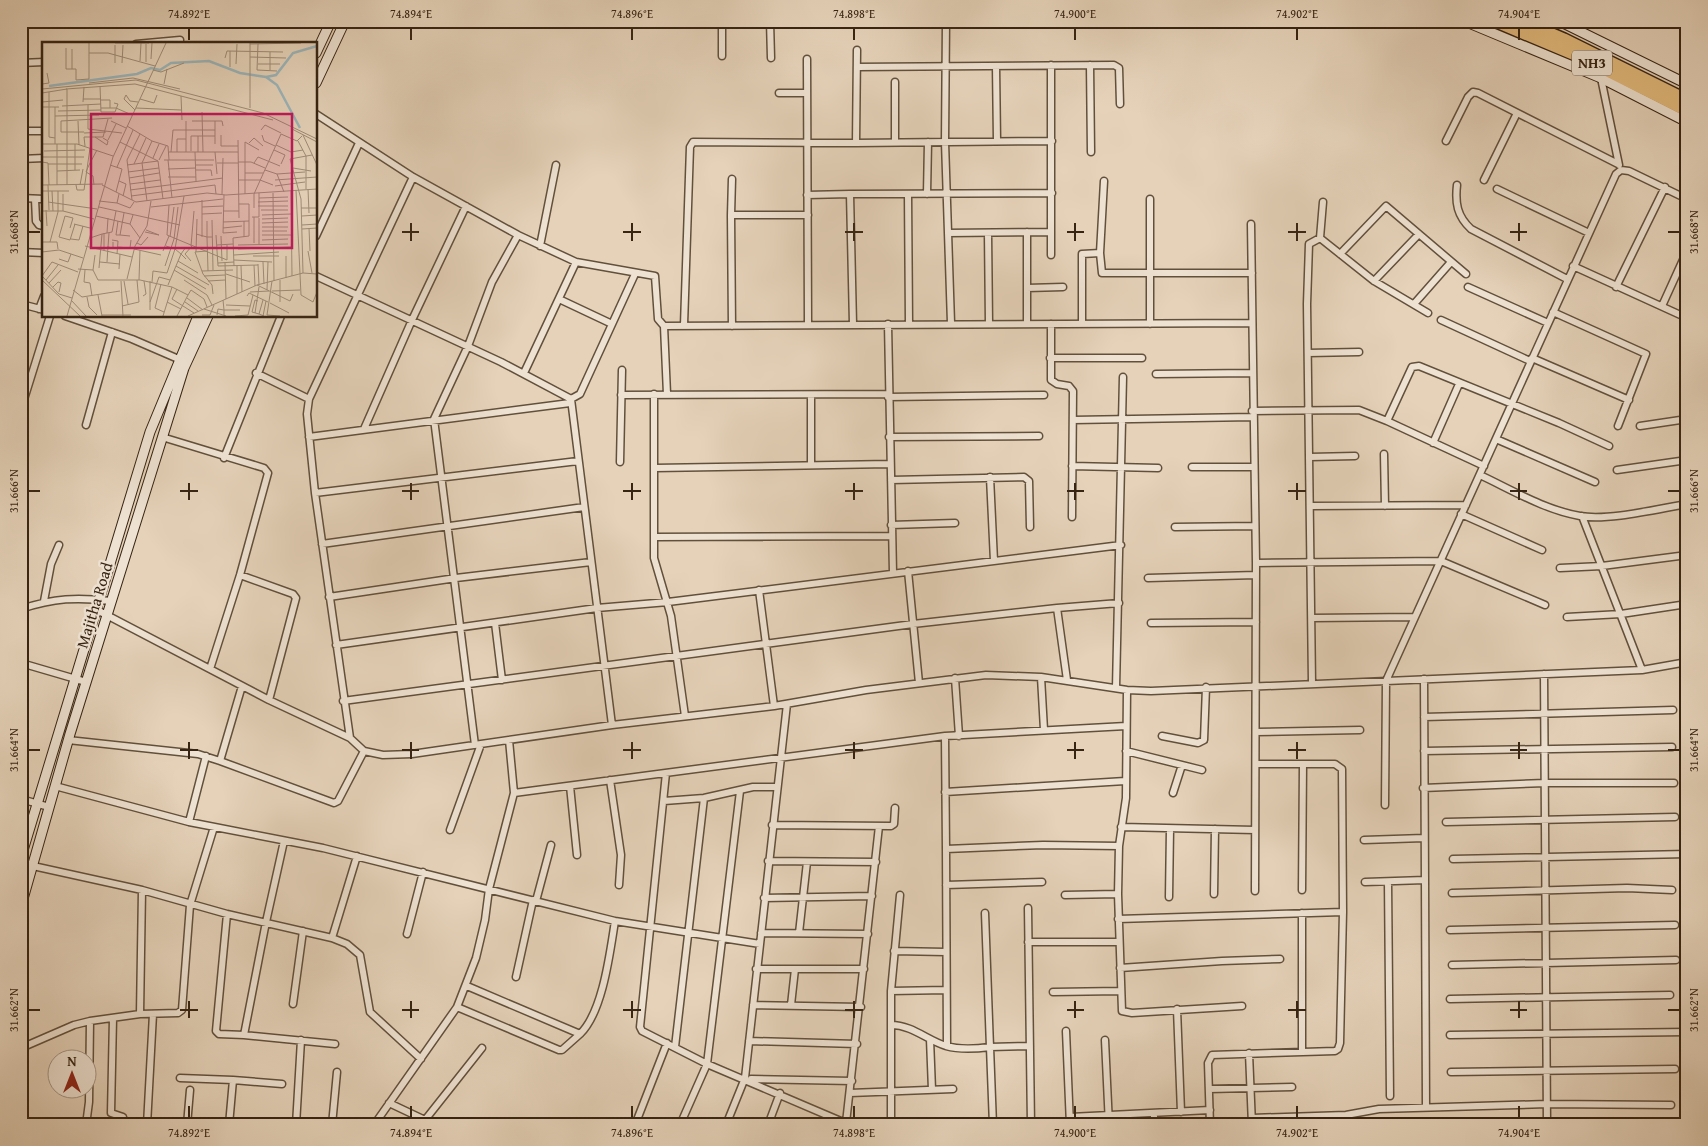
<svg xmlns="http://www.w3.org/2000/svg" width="1708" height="1146" font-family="'Gentium Book Plus',serif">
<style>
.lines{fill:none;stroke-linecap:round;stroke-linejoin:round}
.street-casing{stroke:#62503c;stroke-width:9}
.secondary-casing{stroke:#372413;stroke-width:11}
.highway-casing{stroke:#372413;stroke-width:14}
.street{stroke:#eee2d2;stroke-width:6}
.secondary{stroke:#eee2d2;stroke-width:9}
.highway{stroke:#e2b97c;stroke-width:11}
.ticks{fill:none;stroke:#372413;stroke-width:2}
.labels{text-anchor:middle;stroke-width:5;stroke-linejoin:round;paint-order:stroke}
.shield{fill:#eee2d2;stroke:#6e5d4c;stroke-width:1}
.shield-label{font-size:15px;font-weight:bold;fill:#372413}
.street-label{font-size:16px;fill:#372413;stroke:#eee2d2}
.inset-river{fill:none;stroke:#9bb5ba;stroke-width:2.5}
.inset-road{fill:none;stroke:#9f8c77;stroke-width:1}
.view{fill:#c2185b;fill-opacity:0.15;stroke:#c2185b;stroke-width:2.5}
.inset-edge{fill:none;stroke:#372413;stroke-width:2.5}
.neatline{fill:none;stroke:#372413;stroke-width:2}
.ticks-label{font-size:12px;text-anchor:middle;fill:#372413}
</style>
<rect width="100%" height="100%" fill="#e5d2b9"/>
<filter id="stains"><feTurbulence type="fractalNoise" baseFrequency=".004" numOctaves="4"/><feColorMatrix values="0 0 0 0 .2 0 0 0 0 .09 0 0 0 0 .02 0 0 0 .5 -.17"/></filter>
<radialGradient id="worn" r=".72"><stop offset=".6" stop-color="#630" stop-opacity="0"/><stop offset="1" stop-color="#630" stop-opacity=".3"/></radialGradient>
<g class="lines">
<!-- street casing -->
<g class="street-casing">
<path id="street" d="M770 21 771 58
M946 21 945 142 951 323
M261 24 262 21
M136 44 180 40
M722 56V21
M807 59 808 324
M21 63 44 62
M1090 65 1091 152
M996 66 997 141
M857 67 1114 65 1119 68 1120 104
M1601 78 1619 165
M779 93H807
M316 114 413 177 518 235 576 262 655 276 658 319 664 326 667 394
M21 131H44
M1446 141 1468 97 1473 92 1478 93 1618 164
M895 142V82
M856 143 857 50
M21 159 44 158
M1484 180 1517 113
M1104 181 1100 253 1102 273H1252
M1457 185C1455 203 1457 216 1471 229L1567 279
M1497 189 1589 233
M908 194 909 324
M927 194 928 142
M807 195 850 194
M21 198 44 199
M35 199 36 221 39 225 44 226
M1150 199V324
M731 215 732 179
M1251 224 1256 563 1255 891
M948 233 1051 232
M988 233 989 324
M316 236 359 143
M1320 238 1323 202
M540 246 556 165
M21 252 44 253
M1340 254 1386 206 1466 274
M1051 255V65
M1573 266 1687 318
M316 276 501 362 571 399 612 725
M1374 281 1419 234
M1468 287 1548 323
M1616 287 1665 187
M1027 288 1063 287
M559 299 612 324
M21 304 44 310
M1414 304 1451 262
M1662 306 1687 251
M39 309 44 296
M1553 312 1646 354 1618 426
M65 316 132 339 183 361
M1441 320 1530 361
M1027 323V232
M853 324 850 194 1052 193
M888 324 893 573
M1051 324V380L1057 384 1069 386 1073 391 1072 517
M1082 324V254L1100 253
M684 325 690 147 693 142 856 143 1052 141
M664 326 1252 323
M732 326 731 215H808
M1308 353 1359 352
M1050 358H1142
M1532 358 1629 400
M256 373 309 399
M524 373 576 262
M1156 374 1252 373
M654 394V558L671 616 685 716
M621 395 888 394
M811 395V465
M888 397 1044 395
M571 399 580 394 635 274
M21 409 50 316
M1252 411 1359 410 1387 421 1484 466
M1073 420 1253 417
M1387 421 1412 367 1419 366 1559 423 1609 446
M86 425 112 332
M1640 426 1687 419
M364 429 412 320 466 206
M162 437 264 468 268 473 240 575 210 669
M309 437 570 403
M889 437 1039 436
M1496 439 1595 482
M1433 443 1459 384
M1384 454 1385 506
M1310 457 1355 456
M224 458 281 316
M620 462 622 370
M1072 466 1158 468
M1192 467H1254
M655 468 889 464
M1617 470 1687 460
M1480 475C1512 490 1545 510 1580 516 1608 521 1657 509 1687 504
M990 477 994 561
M891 480 1024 477 1029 481 1030 527
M315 493 578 461
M1311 506 1466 505
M1461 514 1542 550
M1582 516 1642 670
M891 525 955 523
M1175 527 1255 526
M21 529V552
M655 537 892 536
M322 544 584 507
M1256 563 1441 561 1545 605
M1560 568 1602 566 1687 555
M908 571 919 683
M240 575 293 594 296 598 269 700
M1148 578 1256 575
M759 590 774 706
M21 594 23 608
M329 597 456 578 591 562
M44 601 51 564 59 545
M1057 608 1119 603
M21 609C54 598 77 597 111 601
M97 610 269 700 350 738 364 751 383 755 412 754 612 725 774 706 866 690 986 675 1041 677 1127 690 1151 691 1642 670 1687 662
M1567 617 1621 614 1687 604
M1312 618 1415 617
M495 623 502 680
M1151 623 1256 622
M336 645 597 608 668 602 1121 545
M21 663 86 682
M1544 674 1547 1125
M1041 677 1044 730
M955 678 959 736
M1312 683 1307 304 1309 244 1320 238 1374 281 1428 313
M242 686 220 761 334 803 338 801 364 751
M1116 688 1123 377
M1127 690 1126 798 1119 846 1118 894 1122 1011 1132 1013 1242 1006
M343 701 913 624 1057 608 1067 680
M1424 717 1673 710
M1256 732 1360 730
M945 736 946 849 1043 845 1119 846
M1162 736 1198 743 1204 740 1206 687
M350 738 315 493 307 414 309 399 413 177
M68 740 198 754 220 761
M475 745 434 419 468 346 492 282 518 235
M1126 751 1202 770
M1424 751 1672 747
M666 773 640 1027 642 1031 707 1064 850 1125
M610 780 621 855 619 885
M55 786 189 822 323 848 615 921 760 944
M570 786 577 855
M1423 788 1545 783H1674
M945 792 1125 781
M514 793 945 736 1126 726
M1173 793 1182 765
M21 799 49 807
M664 801 704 798 753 787H777
M1385 805 1386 681 1616 174 1621 170 1629 171 1687 199
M189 822 206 756
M1446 822 1675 817
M772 825 891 826 894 824 895 808
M1121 827 1255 830
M450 830 481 744
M1364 840 1424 838
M284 841 266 922 244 1035 335 1044
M946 849 947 1046
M1453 859 1687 854
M768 861 876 862
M33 866 142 890 227 914 332 938 357 856
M1425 880 1426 1107
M1365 882 1425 880 1424 679
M1388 882 1390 1096
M946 885 1042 882
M1302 890 1303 764
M1452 893 1627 888 1672 890
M1214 894 1215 829
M1065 895 1118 894
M1169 897 1170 829
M764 898 872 896
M536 901 551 845
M1028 908 1031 1125
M1302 913V1052
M227 914 216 1031 219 1034 244 1035
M1118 919 1343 912
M1450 930 1675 925
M761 933 868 934
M799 933 807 862
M407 934 423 872
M332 938 347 944 360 955 370 1012 421 1059
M1028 942H1119
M894 951 946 952
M1452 965 1676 960
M1120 968 1222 961 1280 959
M756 969H864
M516 977 533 900
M891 991 946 990
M1053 992 1120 991
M1450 999 1670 995
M293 1004 303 931
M753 1005 861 1007
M791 1005 795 969
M457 1007 559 1050H562L580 1034 467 986
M1177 1009 1181 1112
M140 1014 142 890
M113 1018 111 1113 123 1117 124 1125
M90 1021 140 1014 178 1013 182 1010 190 905 214 827
M891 1025C912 1025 927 1040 946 1046 960 1050 975 1049 990 1047L985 913
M1066 1031 1070 1125
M580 1034C603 1012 610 952 615 921
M1450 1035 1687 1032
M930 1039 932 1090
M1105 1040 1109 1125
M749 1041 857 1044
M675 1047 704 798
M21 1048 74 1025 90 1021 89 1102 86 1125
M1249 1053 1252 1125
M1451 1072 1675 1069
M180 1078 233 1080 229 1125
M751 1079 852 1081
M233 1080 282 1084
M1209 1089 1292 1087
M850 1093 953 1089
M389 1103 425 1120 482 1048
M1154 1113V1125
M1070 1117 1210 1110
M1252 1118 1346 1115 1379 1109 1547 1104 1671 1105
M637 1121 645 1125
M846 1123 879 826
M147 1125 153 1014
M187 1125 190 1090
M296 1125 301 1040
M332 1125 337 1072
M374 1125 457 1007 476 958 485 920 489 889 514 793 509 740
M635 1125 667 1043
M680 1125 707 1064 740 791
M726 1125 745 1078 787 704
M768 1125 780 1093
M891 1125V991L900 895
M984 1125 1031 1122
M993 1125 990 1047 1030 1046
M1210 1125 1208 1063 1212 1055 1335 1051 1338 1049 1340 1043 1343 912 1342 769 1335 764H1256"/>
</g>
<!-- secondary casing -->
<g class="secondary-casing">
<path id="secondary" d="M1464 21 1601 78 1687 122
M1559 21 1687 84
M316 53 331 21
M316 83 345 21
M21 857 150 432 198 316
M21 906 70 734 184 368 208 316"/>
</g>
<!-- highway casing -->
<g class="highway-casing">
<path id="highway" d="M1494 21 1582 58 1687 111
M1522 21 1564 39 1687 100"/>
</g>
<!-- street -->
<use href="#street" class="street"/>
<!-- secondary -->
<use href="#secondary" class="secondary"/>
<!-- highway -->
<use href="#highway" class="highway"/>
</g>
<!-- ticks -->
<path class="ticks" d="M189 28V40M411 28V40M632 28V40M854 28V40M1075 28V40M1297 28V40M1519 28V40M411 223V241M632 223V241M854 223V241M1075 223V241M1297 223V241M1519 223V241M28 232H40M402 232H419M623 232H641M845 232H863M1067 232H1084M1288 232H1306M1510 232H1527M1668 232H1680M189 483V500M411 483V500M632 483V500M854 483V500M1075 483V500M1297 483V500M1519 483V500M28 491H40M180 491H198M402 491H419M623 491H641M845 491H863M1067 491H1084M1288 491H1306M1510 491H1527M1668 491H1680M189 742V759M411 742V759M632 742V759M854 742V759M1075 742V759M1297 742V759M1519 742V759M28 750H40M180 750H198M402 750H419M623 750H641M845 750H863M1067 750H1084M1288 750H1306M1510 750H1527M1668 750H1680M189 1001V1018M411 1001V1018M632 1001V1018M854 1001V1018M1075 1001V1018M1297 1001V1018M1519 1001V1018M28 1010H40M180 1010H198M402 1010H419M623 1010H641M845 1010H863M1067 1010H1084M1288 1010H1306M1510 1010H1527M1668 1010H1680M189 1106V1118M411 1106V1118M632 1106V1118M854 1106V1118M1075 1106V1118M1297 1106V1118M1519 1106V1118"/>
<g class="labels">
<!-- shield labels -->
<rect class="shield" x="1572" y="50.5" width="40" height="25" rx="4"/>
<g class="shield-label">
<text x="1592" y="68">NH3</text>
</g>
<!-- street labels -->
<g class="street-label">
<text transform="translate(94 605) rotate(-73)" y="6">Majitha Road</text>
</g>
</g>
<!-- overview -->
<g transform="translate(42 42)">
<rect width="275" height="275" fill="#e5d2b9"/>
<path class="inset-river" d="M224 35 234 33 251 11 275 4M7 44 95 32 109 26 118 28 129 21 167 19 198 31 224 35 235 43 258 86"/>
<path class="inset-road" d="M47 1V37M73 1H107M208 2 259 1M216 2 215 28 235 29M24 6V27H34V38L47 37M30 7V27M47 11H66L113 24M208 15 244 16M183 16 185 9 241 10M109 17 110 1M98 19 99 1M104 20V2M73 21V3M80 21 81 3M194 22 195 2M216 22H238M188 25V9M111 28 119 30 142 21M228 28V10M47 41 91 36 138 47M0 42 7 41 5 31M122 42 125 27M58 44 59 70H73L76 62 72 61M0 47 94 38 221 71 275 97M24 47 93 42 231 78M7 50V95L13 96M0 51 25 47V143M139 54 140 78M41 57H59M98 57 112 61 115 53M59 58H68V66M0 60 21 58M41 60 42 45M46 63V87L80 91M20 64 59 62M1 65H17M59 66H74L90 73M94 66 139 68M208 66V1M93 68 82 57 84 53 88 59 96 60M16 69 59 68M160 70 161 110M13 74 57 73M36 79 37 103M69 79 84 86M144 79V110M150 79H180L181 84M85 84 110 99 126 104 127 118M250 87 275 100M219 88 223 83 239 91M42 90H19V79L70 76M42 91 64 90M179 93V104H196M220 93 222 99 233 104M261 93 275 123M156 94V110M53 95 65 103 66 99 61 96M66 98 74 82M196 98 197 176M256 99 264 114V147M78 100 116 119M207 101 212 96 221 104M0 102H35L71 114M13 102V65M15 102V143M33 102V128M173 102V79M234 103 249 110 261 108M43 104 42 95H61L66 77M232 108 243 113 239 122M2 109 43 108M149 109V94H173M127 110H196M129 110 131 88H173M135 110V97H144M153 110 154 139M173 110 175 132M0 115H42M111 116 117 102M117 118 124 104M122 118H153M126 118 130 156M153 118H172M116 119 121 157M0 120 6 121 7 143M196 120H209L223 126M175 121H196M212 121 216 115 238 124M6 122H40M92 122 104 96M47 123 44 130 51 134 52 143M47 123 55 108M68 123 80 127 74 150M85 123 116 119M154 123H171M75 125 91 88M251 126 269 129M126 127 154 126M154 128H169L170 134M223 128 235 132 263 130M15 129 38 128M86 130 117 126M203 131H221M235 132 242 150M126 135H154M87 136 117 131M197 138H218L231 143M233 138 275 135M77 139 84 142 81 154M88 142 118 138M0 143 61 142M6 143 7 168M34 143 35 148H42L48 106M38 143 41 127M60 143 94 160 165 151 184 153 275 147M233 144 263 140M266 147 267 171M88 148 181 136M254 148 259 253 271 260 275 250M0 149H27M10 149 11 169M249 149 250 234M231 151 232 239M21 152V169M77 152 75 161 88 166 92 160M180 152 181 116M203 152V100L217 108M182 153 181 191 195 190M89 154 173 143 174 152M217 156 246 155M90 158 85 118 98 92M160 158V172L180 171M57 159 75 161M105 159 100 121 110 99M6 160 55 167M216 160 246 159M127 163 125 193 185 218V203M216 164H246M57 165 138 183M109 165 181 157M160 165 181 164M212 166V152L239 92 255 99 260 94M259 166H275M4 168 5 184M219 168H246M0 169H21L52 177M181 169H197M82 171 78 193 88 194M160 172V195M220 173 249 172M54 174 88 182 91 173M260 174 275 173M210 175H217V151M212 175V201M217 176V202M220 177 246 176M170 178 171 228M76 179 74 193H78M202 179V195M181 180 207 179M220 181 246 180M32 182 48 186M88 182 98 196M260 183 275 182M220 185H246M28 186 31 176 23 174 17 195 28 198 33 182M181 186 200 184M267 186 268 209M260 187 275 186M220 189H245M103 190 117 193 104 188M65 191 66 176M67 191 66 205 71 206V200M60 192 70 190 74 169M154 192 165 195V179M174 193 176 224 216 223M220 193H249M179 194 180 219M128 195 132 165M48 196 60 192 57 226M29 197 37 198 41 184M70 198 76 199 75 212M220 198 246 197M0 200H15L16 207M8 200 16 170V149M95 201 99 203 106 195M175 203 191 202M196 203 246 202M43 204 90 215M149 204 152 169M76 205 88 206 89 198M144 205 139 212 144 217M92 207 119 213M196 207 249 205M62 209V191M121 209 127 194M165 209 153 210 161 232 170 243 171 252M266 209 270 231M0 210 17 208 41 216M154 210 155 177M192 213 237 210M211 214H237M244 214V236M17 217 26 220 29 212M192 218 230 220M136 219 156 231M149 219 143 212 150 204M58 220 78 222M65 220 66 204M221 220 222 242M176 221 192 220M183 221 184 257M216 222 217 243M212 223 213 244M123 224 132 197 136 165M134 224 167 243M192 224 191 196 207 194V162H197M195 224V252M199 224 200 250M36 227 51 228 56 238H98L130 245 146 253 149 248 162 257 165 265M77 227 78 212M43 228 42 240 48 241 50 254M51 228 53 213M132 228 164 247M160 229 191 228M166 229 165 195H170M261 231 259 157 248 117 270 113M184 232 208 240M0 234 10 220 36 230M0 234 17 252 30 256M162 234 183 233M85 237 93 204 105 184 109 159M0 238 38 274M4 238 16 223M97 238 98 208M142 238 165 253 170 263M79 239 81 274M82 239 86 262M108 239V268M166 239 183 238M230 239 225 273 238 274M110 240 111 229 125 231 133 207 124 204M7 241 19 228M119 242 113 266 122 270M126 243 139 212 133 207 142 154M215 243 248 259 251 252M11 245 16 240 19 241 17 250M135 247 130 257 152 271M31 248 40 255 78 249M225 248 226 220M230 249 258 248M208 250 227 249M56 253 60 274M101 254 104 252 102 239M205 254 207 251 226 260M45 255 47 265 55 273M145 256 161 268M29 258 44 274M181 258 182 268H198M221 258 217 272 222 274M216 259 213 258 210 270 217 272M108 260 117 235 128 238M125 260 139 267M143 260 156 269M238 260V238M228 261 247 271M184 263 208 264M80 264 97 260 95 238M162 267 184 274M213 271 217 245M60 273H89M160 273H168L172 263M175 273 176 267 182 268V273M25 274 71 115 124 1M121 274 130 245M135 274 146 253M146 274 215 243 261 231 275 232M193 274 206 273 211 253M221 274 224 259"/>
<path class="view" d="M49 72H250V206H49Z"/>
<rect width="275" height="275" class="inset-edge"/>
</g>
<!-- margin -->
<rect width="1708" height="1146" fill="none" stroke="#e5d2b9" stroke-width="55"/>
<!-- north arrow -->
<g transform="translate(72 1074)"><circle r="24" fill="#eee2d2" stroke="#a59686"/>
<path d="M0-4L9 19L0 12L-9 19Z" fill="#8f2418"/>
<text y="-8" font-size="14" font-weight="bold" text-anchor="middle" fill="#372413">N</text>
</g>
<rect x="28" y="28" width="1652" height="1090" class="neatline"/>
<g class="ticks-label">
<text x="189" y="18">74.892°E</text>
<text x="411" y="18">74.894°E</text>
<text x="632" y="18">74.896°E</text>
<text x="854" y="18">74.898°E</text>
<text x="1075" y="18">74.900°E</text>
<text x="1297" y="18">74.902°E</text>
<text x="1519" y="18">74.904°E</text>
<text transform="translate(14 232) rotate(-90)" y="4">31.668°N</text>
<text transform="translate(1694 232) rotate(-90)" y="4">31.668°N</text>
<text transform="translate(14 491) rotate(-90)" y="4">31.666°N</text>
<text transform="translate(1694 491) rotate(-90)" y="4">31.666°N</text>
<text transform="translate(14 750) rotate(-90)" y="4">31.664°N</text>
<text transform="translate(1694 750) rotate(-90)" y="4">31.664°N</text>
<text transform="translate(14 1010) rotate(-90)" y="4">31.662°N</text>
<text transform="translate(1694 1010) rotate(-90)" y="4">31.662°N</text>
<text x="189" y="1137">74.892°E</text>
<text x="411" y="1137">74.894°E</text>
<text x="632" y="1137">74.896°E</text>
<text x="854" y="1137">74.898°E</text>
<text x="1075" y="1137">74.900°E</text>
<text x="1297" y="1137">74.902°E</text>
<text x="1519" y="1137">74.904°E</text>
</g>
<rect width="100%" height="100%" filter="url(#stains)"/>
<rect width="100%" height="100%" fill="url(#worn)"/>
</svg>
